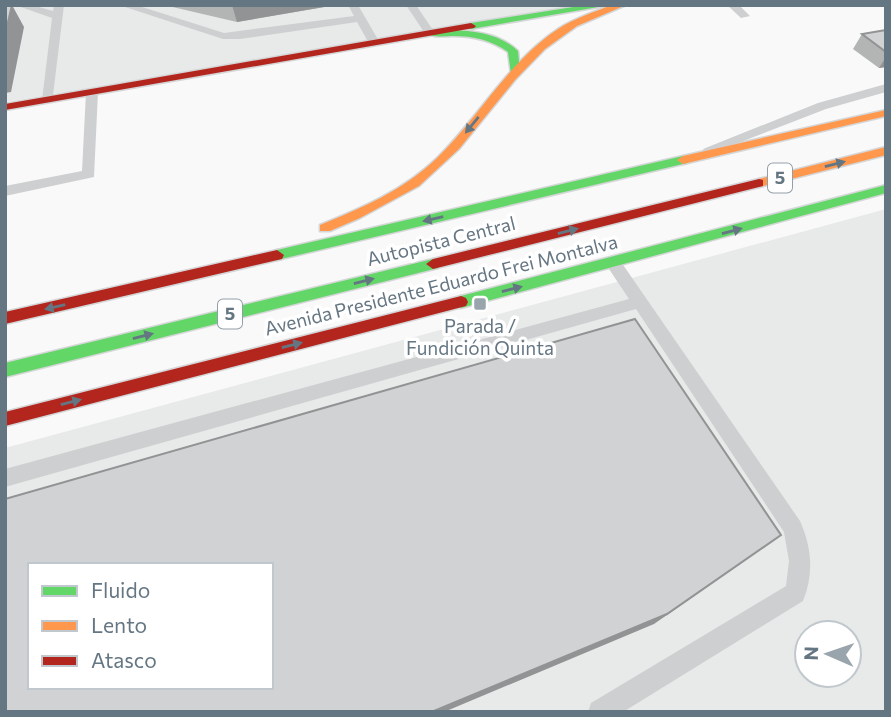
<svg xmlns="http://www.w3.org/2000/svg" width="891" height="717" font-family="Commissioner,sans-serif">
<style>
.built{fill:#e8e9e9;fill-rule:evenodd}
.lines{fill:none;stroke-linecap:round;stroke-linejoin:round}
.fast-casing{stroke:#d5d6d7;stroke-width:3}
.slow-casing{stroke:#d5d6d7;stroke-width:3}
.jam-casing{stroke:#d5d6d7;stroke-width:3}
.lane{fill:#cecfd0;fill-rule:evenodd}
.fast{fill:#63d668;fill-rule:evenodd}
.slow{fill:#ff974d;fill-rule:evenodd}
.jam{fill:#b3261e;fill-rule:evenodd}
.wall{fill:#b3b5b5}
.shaded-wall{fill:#929394}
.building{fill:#d0d2d3;stroke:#929394;stroke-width:2;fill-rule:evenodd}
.oneway{fill:#657683}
.poi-dot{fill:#99a4ac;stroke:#fff;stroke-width:2.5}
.labels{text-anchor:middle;stroke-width:7;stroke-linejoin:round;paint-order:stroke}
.shield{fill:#fff;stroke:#939fa8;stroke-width:2}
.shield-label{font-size:18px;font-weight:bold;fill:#657683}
.street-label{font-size:19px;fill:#657683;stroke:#fff}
.poi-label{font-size:19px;fill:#657683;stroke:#fff}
</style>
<rect width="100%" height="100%" fill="#f9f9f9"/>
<!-- built -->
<path class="built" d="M5 5H588L5 102Z
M886 209V712H5V448ZM30 565H271V687H30ZM807 633H849V675H807Z"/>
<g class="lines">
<!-- fast casing -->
<g class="fast-casing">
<path id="fast" d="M586 5H610L471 29 466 26 471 23Z
M452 30C476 31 500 34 518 51L520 72 511 74 508 52C491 40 474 36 453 36 444 36 433 38 425 33L430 30Z
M683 156 689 160 687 163 277 260 270 255 277 250Z
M886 185V193L461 308 454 302 461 296Z
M433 259 440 264 438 268 5 377V363Z"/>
</g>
<!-- slow casing -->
<g class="slow-casing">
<path id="slow" d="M612 5H626L577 26 545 49 515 80 459 149 419 186 360 218 330 231H320V225C362 208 404 190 437 158 479 117 508 62 558 29 575 18 594 12 612 5Z
M886 110V116L683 164 677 160 683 156Z
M886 147V155L759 187 753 183 759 179Z"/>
</g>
<!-- jam casing -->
<g class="jam-casing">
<path id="jam" d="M471 23 476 26 474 28 5 110V104Z
M759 179 763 180V186L433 269 426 264 433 259Z
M277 250 284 255 282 259 5 324V312Z
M461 296 466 298 468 302 466 306 5 426V412Z"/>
</g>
<!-- lane -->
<path class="lane" d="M15 5H32L53 11 54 5H64L52 103 42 100 52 18Z
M119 5H136L224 33 354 16 348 5H358L380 43 370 45 357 22 240 39H223Z
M406 5H416L435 33 434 35H426Z
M727 5H739L750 16 741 18Z
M886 84V92L826 109 715 152H705L703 149 818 103Z
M92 88 98 92 94 177 5 196V186L82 171 86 92Z
M613 257 619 259 800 521C812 548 814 574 803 601L623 712H588L591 703 786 586 789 561 784 532 636 309 5 487V469L629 299 605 263Z"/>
<!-- fast -->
<use href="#fast" class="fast"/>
<!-- slow -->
<use href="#slow" class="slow"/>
<!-- jam -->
<use href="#jam" class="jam"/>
</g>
<!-- wall -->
<path class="wall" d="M164 5H330V6L237 22Z
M886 30V67L879 68 853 49 862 34Z"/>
<!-- shaded-wall -->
<path class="shaded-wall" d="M12 5 24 27 11 92 5 93V35Z
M232 5H330V6L237 22Z
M886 57V67L879 68Z
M781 535 654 624 444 712H434Z"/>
<!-- building -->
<path class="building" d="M5 5H12L5 35Z
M886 30V52L862 34Z
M635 319 781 535 667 614 434 711 429 712H5V499ZM30 565H271V687H30Z"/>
<!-- one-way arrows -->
<defs><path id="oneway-solid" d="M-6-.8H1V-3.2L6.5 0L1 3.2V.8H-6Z" transform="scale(1.75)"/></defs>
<g class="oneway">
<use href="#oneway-solid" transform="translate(472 125) rotate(129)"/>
<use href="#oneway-solid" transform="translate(835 164) rotate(-14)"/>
<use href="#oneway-solid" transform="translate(433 219) rotate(167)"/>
<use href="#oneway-solid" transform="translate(568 231) rotate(-14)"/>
<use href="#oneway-solid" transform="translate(732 231) rotate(-15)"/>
<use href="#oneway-solid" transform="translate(364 281) rotate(-14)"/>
<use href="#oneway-solid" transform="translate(512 289) rotate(-14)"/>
<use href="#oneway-solid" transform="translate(55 307) rotate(167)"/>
<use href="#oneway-solid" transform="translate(143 336) rotate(-14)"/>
<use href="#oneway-solid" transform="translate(292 345) rotate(-14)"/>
<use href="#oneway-solid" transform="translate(71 402) rotate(-14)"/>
</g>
<!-- markers -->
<rect class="poi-dot" x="473" y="297" width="14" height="14" rx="3.5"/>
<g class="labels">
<!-- shield labels -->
<g class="shield">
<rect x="768" y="163.5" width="24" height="29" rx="5"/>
<rect x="218" y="299.5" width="24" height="29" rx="5"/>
</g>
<g class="shield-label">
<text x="780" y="184">5</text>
<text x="230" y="320">5</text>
</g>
<!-- street labels -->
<g class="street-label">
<text transform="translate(441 241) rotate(-14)" y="7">Autopista Central</text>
<text transform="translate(441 285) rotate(-14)" y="7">Avenida Presidente Eduardo Frei Montalva</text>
</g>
<!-- poi labels -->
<g class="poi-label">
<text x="480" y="333">Parada /<tspan x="480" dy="22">Fundición Quinta</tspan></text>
</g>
</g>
<!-- border -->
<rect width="891" height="717" fill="none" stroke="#657683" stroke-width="14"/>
<!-- legend -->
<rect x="28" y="563" width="245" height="126" fill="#ffffff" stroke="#c1c8cd" stroke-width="2"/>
<rect x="42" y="586" width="35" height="10" fill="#63d668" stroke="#c1c8cd" stroke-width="2"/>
<text x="91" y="598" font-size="21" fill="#657683">Fluido</text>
<rect x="42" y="621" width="35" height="10" fill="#ff974d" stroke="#c1c8cd" stroke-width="2"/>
<text x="91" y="633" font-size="21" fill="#657683">Lento</text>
<rect x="42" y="656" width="35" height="10" fill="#b3261e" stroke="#c1c8cd" stroke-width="2"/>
<text x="91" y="668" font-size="21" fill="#657683">Atasco</text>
<!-- north arrow -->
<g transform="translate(828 654) rotate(272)"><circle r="33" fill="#ffffff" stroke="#c1c8cd" stroke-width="2"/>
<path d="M0-5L12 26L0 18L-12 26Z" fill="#99a4ac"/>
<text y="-10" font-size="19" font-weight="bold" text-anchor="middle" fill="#657683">N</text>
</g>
</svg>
